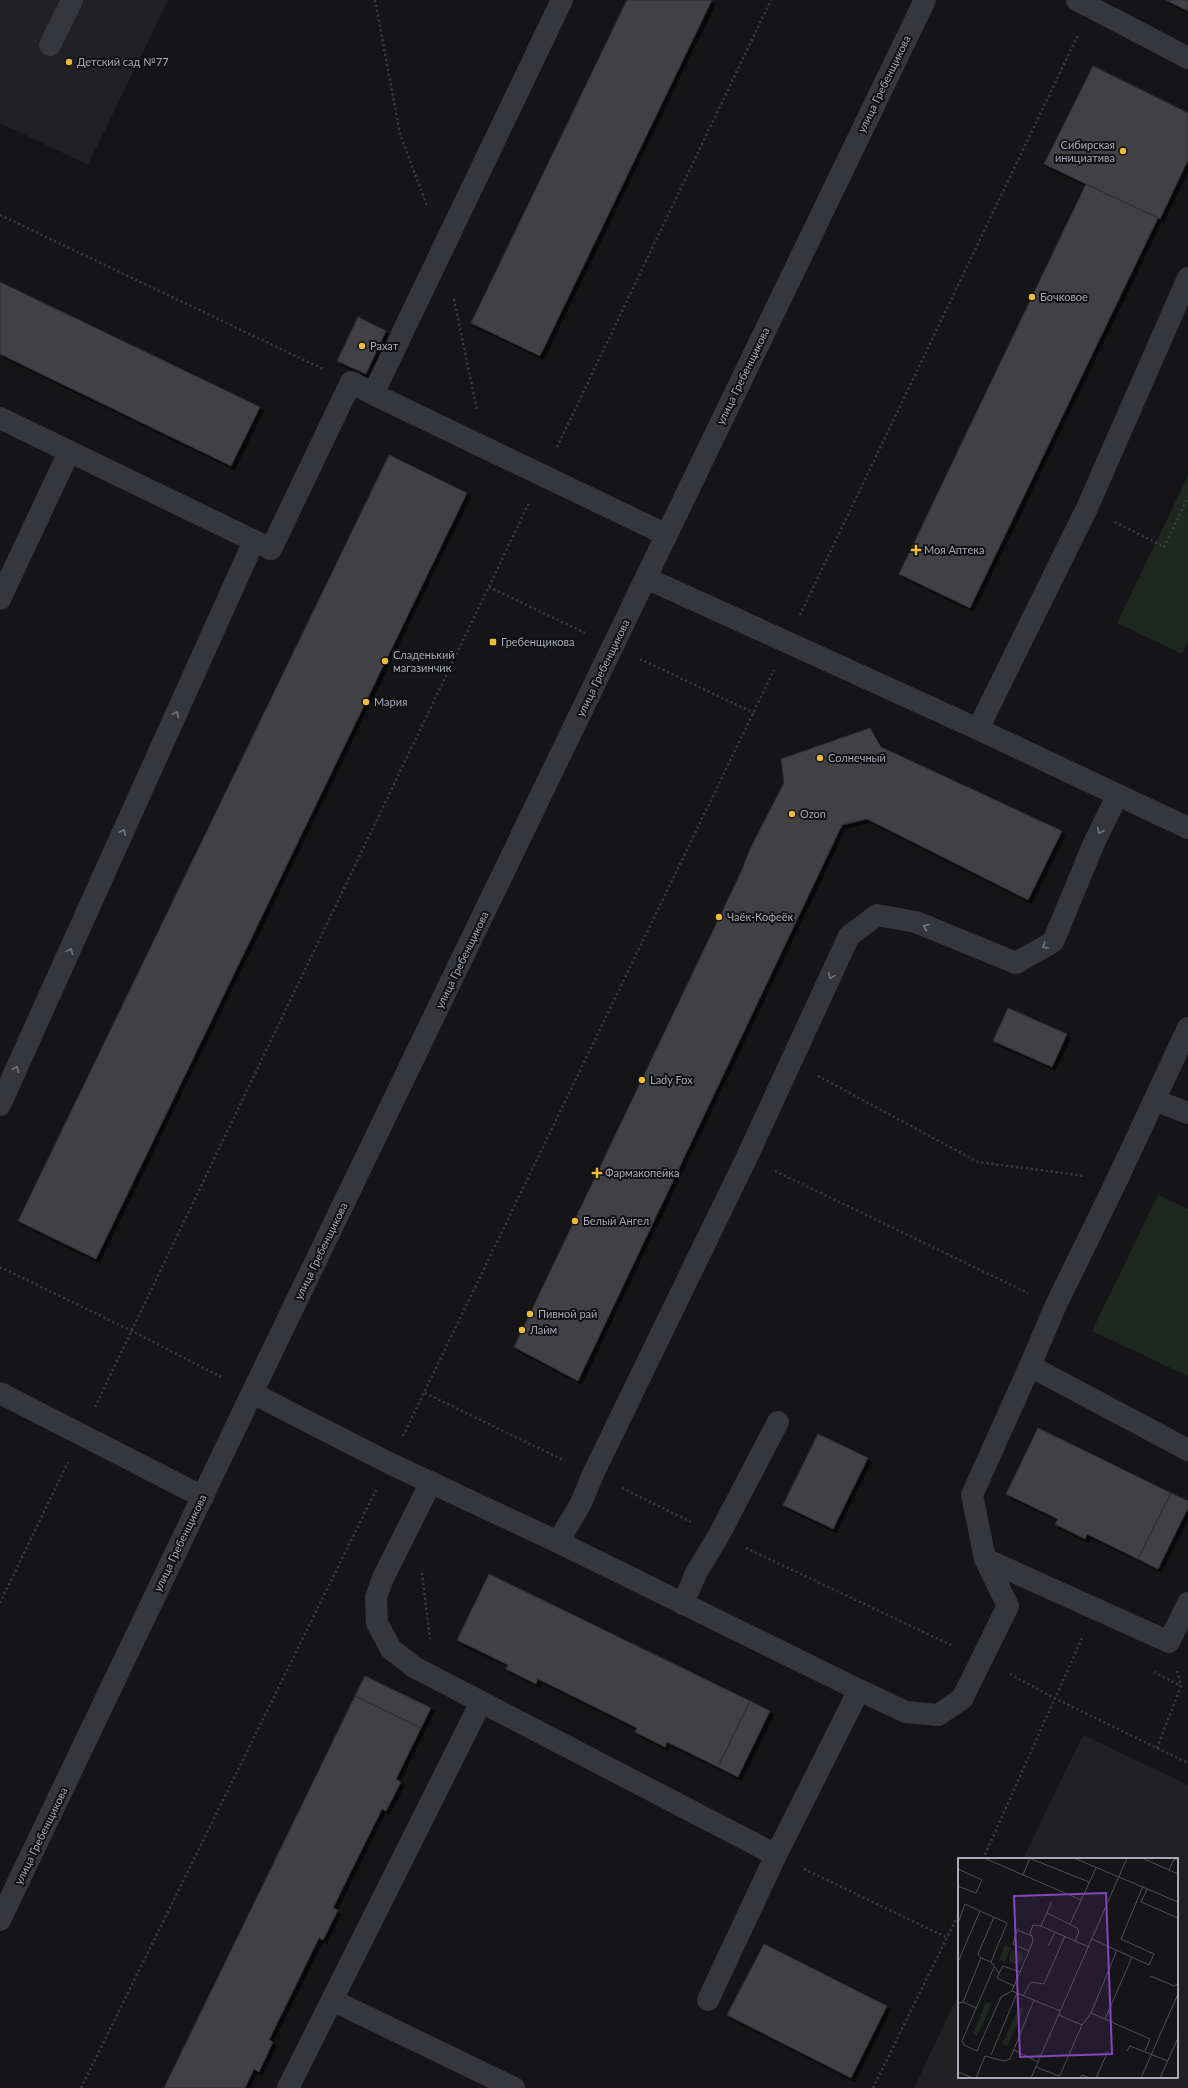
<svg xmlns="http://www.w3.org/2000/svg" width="1188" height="2088" font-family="Lato,sans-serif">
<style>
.built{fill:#212124}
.green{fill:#1f2721}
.building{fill:#3f4044;stroke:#302f33;filter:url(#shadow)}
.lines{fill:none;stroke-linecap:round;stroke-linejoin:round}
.path{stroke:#3c3e43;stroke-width:2.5;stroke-dasharray:2 3;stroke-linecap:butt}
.minor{stroke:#36373c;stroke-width:22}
.oneway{stroke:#757780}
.poi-dot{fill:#ecbd38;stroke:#101012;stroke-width:1.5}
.labels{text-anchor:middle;stroke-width:4;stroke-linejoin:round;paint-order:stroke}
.poi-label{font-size:11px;fill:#a8abb7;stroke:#101012;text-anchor:start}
.street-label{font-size:11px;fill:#a8abb7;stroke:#101012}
.inset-road{fill:none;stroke:#505157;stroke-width:1}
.view{fill:#8445bd;fill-opacity:0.15;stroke:#8445bd;stroke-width:2}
.inset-edge{fill:none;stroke:#a8abb7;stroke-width:2}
</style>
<defs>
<filter id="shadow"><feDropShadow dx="3.5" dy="3.5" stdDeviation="0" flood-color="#0009"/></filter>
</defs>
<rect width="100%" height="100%" fill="#151517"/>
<!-- built -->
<path class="built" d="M0 0H168L88 165 0 123Z
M1083 1735 1188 1785V2088H914L959 1993V2077H1177V1859H1023Z"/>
<!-- green -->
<path class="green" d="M1188 476V642L1182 654 1117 623Z
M1158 1195 1188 1209V1376L1092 1331Z"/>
<!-- building -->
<path class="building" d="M627 0H712L540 356 471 323Z
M1166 0H1188V11Z
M1093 66 1188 113V160L1160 219 1044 164Z
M1086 184 1158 218 970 608 899 574Z
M0 282 260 407 231 466 0 354Z
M358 317 386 331 366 374 337 361Z
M389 455 467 493 96 1259 18 1221Z
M870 728 881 747 1062 831 1028 900 867 819 842 825 578 1381 514 1347 742 870 750 849 784 783 781 759Z
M1008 1008 1067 1034 1052 1067 993 1041Z
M1038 1428 1171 1493 1138 1559 1087 1534 1085 1539 1055 1524 1058 1519 1006 1494Z
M818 1434 868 1458 833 1529 783 1505Z
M1171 1493 1188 1501V1508L1158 1569 1138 1559Z
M489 1574 750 1701 718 1767 667 1742 665 1747 635 1732 637 1728 538 1679 536 1684 506 1669 508 1665 457 1640Z
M365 1676 431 1708 421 1728 355 1696Z
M355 1696 421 1728 396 1779 401 1782 386 1811 382 1809 333 1908 338 1910 323 1940 319 1938 269 2040 273 2042 259 2072 254 2069 245 2088H164Z
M750 1701 770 1711 738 1777 718 1767Z
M764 1944 887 2006 851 2078 727 2015Z"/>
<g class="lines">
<!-- path -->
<path class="path" d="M375 0 400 134 427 206
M0 215 323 369
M454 299 477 410
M557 447 771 0
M1115 522 1164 547 1188 497
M489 587 585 633
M800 615 1078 35
M640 659 754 713
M818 1076 978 1162 1085 1176
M775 1171 1028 1293
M0 1267 132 1331 223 1378
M425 1393 565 1461
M95 1407 529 503
M403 1436 774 670
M622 1488 691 1522
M746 1548 953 1646
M422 1573 430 1639
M0 1603 68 1462
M1177 1671 1181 1685
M1154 1672 1181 1686 1157 1748
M1010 1674 1054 1698 1188 1763
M983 1859 1082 1638
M804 1869 948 1938
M81 2088 376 1490
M873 2088 959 1913"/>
<!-- minor -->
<path class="minor" d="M562 0 373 394 667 535
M1077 0 1188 58
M50 45 72 0
M0 418 271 549 351 382 373 394
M646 578 978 729 1188 828
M0 599 69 452
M978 729 1087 508 1188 278
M1154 1100 1188 1113
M0 1105 254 541
M1030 1366 1055 1307 1117 1180 1188 1028
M0 1393 203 1497
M252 1393 389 1463 558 1542 859 1690 776 1855 708 2000
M431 1482 383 1578 376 1597 377 1623 391 1649 414 1667 776 1855
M558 1542 581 1503 593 1474 747 1157 849 936 877 915 916 922 1016 963 1053 942 1094 843 1117 796
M985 1559 1169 1642 1188 1603
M683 1604 696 1573 719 1535 778 1422
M859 1690 906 1712 938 1715 962 1699 1008 1606 985 1559 972 1495 1030 1366 1188 1450
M0 1920 252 1393 925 0
M332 2000 514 2088
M288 2088 481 1702"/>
</g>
<!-- one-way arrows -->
<defs><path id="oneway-chevron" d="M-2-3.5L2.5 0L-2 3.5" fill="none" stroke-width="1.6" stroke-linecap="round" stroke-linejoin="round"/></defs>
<g class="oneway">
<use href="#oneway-chevron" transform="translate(176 714) rotate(-66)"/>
<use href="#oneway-chevron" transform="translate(1100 831) rotate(116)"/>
<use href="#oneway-chevron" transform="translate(123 832) rotate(-66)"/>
<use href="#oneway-chevron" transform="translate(926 927) rotate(-158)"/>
<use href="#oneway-chevron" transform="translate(1045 946) rotate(150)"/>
<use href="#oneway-chevron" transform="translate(70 951) rotate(-66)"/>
<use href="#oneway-chevron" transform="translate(831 976) rotate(114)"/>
<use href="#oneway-chevron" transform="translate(16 1069) rotate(-66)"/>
</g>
<!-- markers -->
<g class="poi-dot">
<circle cx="69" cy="62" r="4"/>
<circle cx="1123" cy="151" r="4"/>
<circle cx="1032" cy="297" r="4"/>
<circle cx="362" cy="346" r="4"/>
<path d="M914 544h4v4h4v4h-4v4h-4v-4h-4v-4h4z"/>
<rect x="489" y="638" width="8" height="8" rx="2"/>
<circle cx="385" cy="661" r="4"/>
<circle cx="366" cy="702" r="4"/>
<circle cx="820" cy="758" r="4"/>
<circle cx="792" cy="814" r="4"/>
<circle cx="719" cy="917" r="4"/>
<circle cx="642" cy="1080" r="4"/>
<path d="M595 1167h4v4h4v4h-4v4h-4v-4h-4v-4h4z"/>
<circle cx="575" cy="1221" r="4"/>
<circle cx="530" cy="1314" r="4"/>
<circle cx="522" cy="1330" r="4"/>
</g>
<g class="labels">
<!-- poi labels -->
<g class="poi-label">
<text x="77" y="66">Детский сад №77</text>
<text x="1115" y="149" text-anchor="end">Сибирская<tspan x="1115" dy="13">инициатива</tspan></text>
<text x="1040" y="301">Бочковое</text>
<text x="370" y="350">Рахат</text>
<text x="924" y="554">Моя Аптека</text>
<text x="501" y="646">Гребенщикова</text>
<text x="393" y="659">Сладенький<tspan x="393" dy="13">магазинчик</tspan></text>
<text x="374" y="706">Мария</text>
<text x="828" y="762">Солнечный</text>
<text x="800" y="818">Ozon</text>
<text x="727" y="921">Чаёк-Кофеёк</text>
<text x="650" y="1084">Lady Fox</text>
<text x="605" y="1177">Фармакопейка</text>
<text x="583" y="1225">Белый Ангел</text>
<text x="538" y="1318">Пивной рай</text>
<text x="530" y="1334">Лайм</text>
</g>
<!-- street labels -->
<g class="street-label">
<text transform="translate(884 84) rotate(-64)" y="4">улица Гребенщикова</text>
<text transform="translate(743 376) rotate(-64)" y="4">улица Гребенщикова</text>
<text transform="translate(603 668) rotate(-64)" y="4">улица Гребенщикова</text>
<text transform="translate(462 960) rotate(-64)" y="4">улица Гребенщикова</text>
<text transform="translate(321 1251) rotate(-64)" y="4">улица Гребенщикова</text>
<text transform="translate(180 1543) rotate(-64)" y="4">улица Гребенщикова</text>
<text transform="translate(41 1836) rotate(-64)" y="4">улица Гребенщикова</text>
</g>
</g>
<!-- overview -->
<g transform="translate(958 1858)">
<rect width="220" height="220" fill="#151517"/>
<path d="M47 87 53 90 47 104 41 102ZM51 99a7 7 0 1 1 14 0a7 7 0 1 1-14 0ZM28 144 34 146 19 178 15 176ZM61 149 66 151 49 188 44 186Z" fill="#1f2721"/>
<path class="inset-road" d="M26 0 123 42M71 0 131 24M116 0 220 44M184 0 220 16M0 11 24 22 18 35 0 28M211 12 216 1 220 3M65 17 72 0M189 31 183 44 220 60M94 43 83 68 131 89M22 53 49 65 33 104M89 55 119 70 121 74 117 83M0 65 7 46 22 53 0 104M112 66 138 10M74 78 59 72 55 86 71 93 75 83 74 78 72 75 75 67 83 68M134 81 191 107 196 96 163 81 185 28M90 88 97 74M23 100 20 96 36 59M36 109 4 183 6 187 19 193 43 139 54 133 102 153M41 115 45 108 62 114M192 120 193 118 216 128 220 126M56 128 71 93M65 138 73 124 86 126 107 78M5 144 23 100 33 104 41 115 39 120 56 128 54 133M0 145 5 144 18 150M133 155 192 181 187 193M147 161 174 99M124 167 133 155 159 92M56 192 80 204M169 193 172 188 210 203M33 197 59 135M78 209 101 218 103 215 124 167 101 157M0 214 15 220M18 220 27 198 46 203 52 201 76 142M73 220 169 0M122 220 124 217 132 220M138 220 150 193M183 220 220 136M202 220 220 180"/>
<path class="view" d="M148 35 154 196 62 199 56 38Z"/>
<rect width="220" height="220" class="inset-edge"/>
</g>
</svg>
